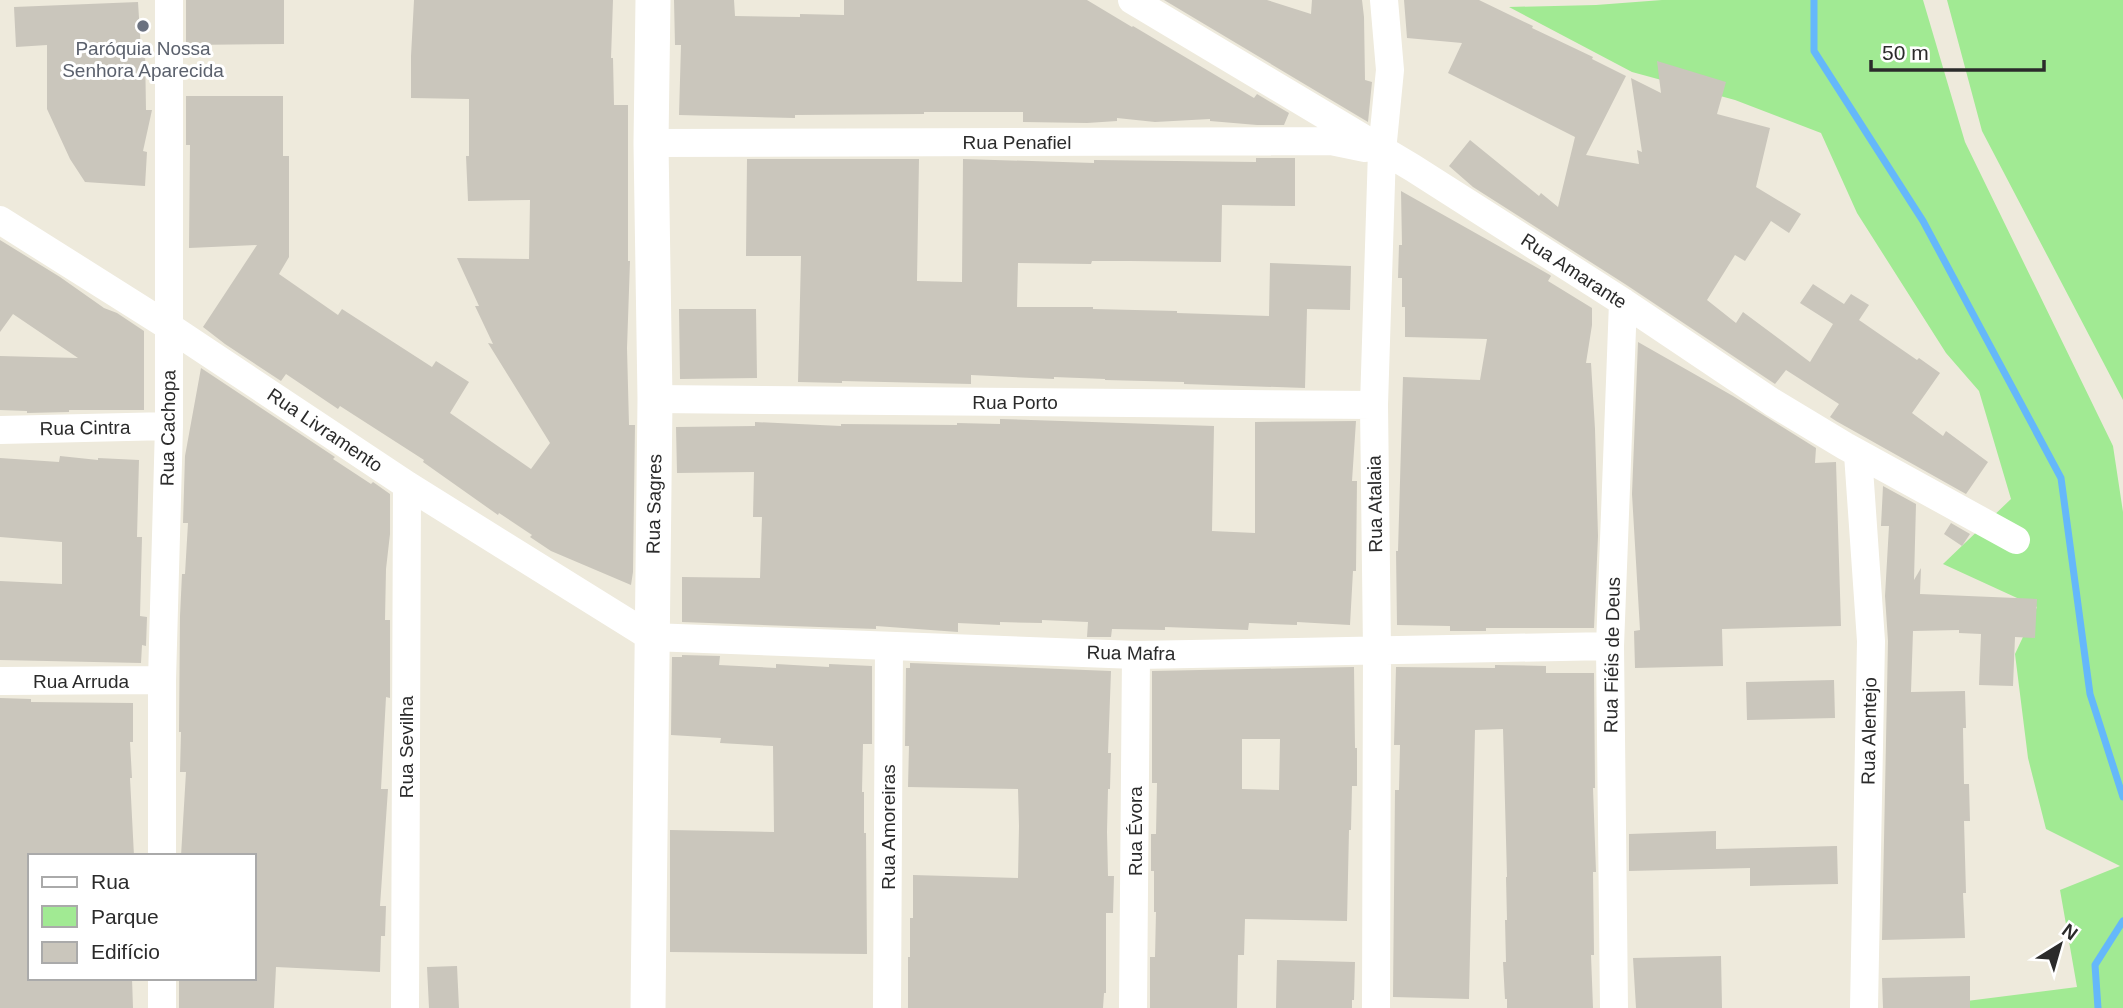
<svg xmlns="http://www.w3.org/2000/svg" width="2123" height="1008" viewBox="0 0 2123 1008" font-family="Helvetica,sans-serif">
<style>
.green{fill:#a1ea93}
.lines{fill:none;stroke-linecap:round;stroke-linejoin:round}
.stream{stroke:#65b8fa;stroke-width:7}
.building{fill:#cac6bc;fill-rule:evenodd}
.minor{stroke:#fff;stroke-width:28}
.tertiary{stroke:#fff;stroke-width:35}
.worship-dot{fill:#6b7280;stroke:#fff;stroke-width:2.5}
.labels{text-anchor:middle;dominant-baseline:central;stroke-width:6;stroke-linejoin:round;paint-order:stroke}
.worship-label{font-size:19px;fill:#5b616d;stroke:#fff}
.street-label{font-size:19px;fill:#2b2b2b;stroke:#fff}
</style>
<rect width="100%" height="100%" fill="#eeeadc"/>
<path class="green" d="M 1662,0 L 1923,0 L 1965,142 L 2113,446 L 2123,512 L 2123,1008 L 1957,1008 L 1951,1003 L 2077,987 L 2060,890 L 2120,866 L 2046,829 L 2028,758 L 2015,654 L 2037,607 L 1943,564 L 2011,499 L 1979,391 L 1946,353 L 1857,213 L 1821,133 L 1735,100 L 1632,72 L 1509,7 L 1596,5 Z
M 1947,0 L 2123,0 L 2123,400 L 1982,131 Z"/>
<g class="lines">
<path class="stream" d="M 1814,0 L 1814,51 L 1923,221 L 2061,478 L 2090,694 L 2123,797
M 2098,1008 L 2095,965 L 2123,921"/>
</g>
<path class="building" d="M 186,0 L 284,0 L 284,44 L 186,45 Z
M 414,0 L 613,0 L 611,58 L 613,58 L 614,105 L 628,105 L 628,261 L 630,261 L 627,348 L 629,425 L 635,425 L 633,572 L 631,585 L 551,551 L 530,537 L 532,535 L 499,513 L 498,515 L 423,462 L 424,460 L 340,406 L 338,409 L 286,374 L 281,381 L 225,344 L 203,327 L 257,245 L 189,248 L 190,145 L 186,145 L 186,96 L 283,96 L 283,156 L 289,156 L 289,257 L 279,274 L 338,315 L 342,309 L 432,367 L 436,361 L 469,382 L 450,413 L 531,469 L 550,443 L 488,343 L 493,344 L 475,306 L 479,306 L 457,258 L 529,259 L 530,200 L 468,201 L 466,156 L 469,156 L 469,99 L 411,98 L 411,56 Z
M 674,0 L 734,0 L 735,16 L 800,17 L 800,14 L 844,15 L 844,0 L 1087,0 L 1132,27 L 1133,26 L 1254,98 L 1257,94 L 1289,113 L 1284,125 L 1257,125 L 1210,121 L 1210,119 L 1155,122 L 1117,118 L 1117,121 L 1087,123 L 1023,122 L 1023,112 L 924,112 L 924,114 L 795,115 L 795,118 L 679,115 L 681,45 L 675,45 Z
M 1164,0 L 1267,0 L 1311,14 L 1312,0 L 1362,0 L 1364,17 L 1365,80 L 1372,82 L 1368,122 Z
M 1404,0 L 1479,0 L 1533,26 L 1532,28 L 1593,57 L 1592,59 L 1626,76 L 1586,155 L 1639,164 L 1637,150 L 1642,152 L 1631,78 L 1661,93 L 1657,61 L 1726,82 L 1717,114 L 1770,128 L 1756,187 L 1801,214 L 1789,233 L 1771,221 L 1745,261 L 1735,255 L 1707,300 L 1736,323 L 1743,312 L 1810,362 L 1833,324 L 1800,303 L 1813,284 L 1844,304 L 1851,294 L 1869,305 L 1859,320 L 1917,360 L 1919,358 L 1940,373 L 1912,413 L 1943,436 L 1946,431 L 1988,462 L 1966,494 L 1836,421 L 1830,417 L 1839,404 L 1786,370 L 1775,384 L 1625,284 L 1473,187 L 1449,166 L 1470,140 L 1539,196 L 1541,193 L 1558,207 L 1575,137 L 1448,73 L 1462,43 L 1407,38 Z
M 138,2 L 141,50 L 145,50 L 146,110 L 152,110 L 143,151 L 147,152 L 145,186 L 85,182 L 70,159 L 47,109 L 47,45 L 16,47 L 14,7 Z
M 1256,158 L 1295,158 L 1295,206 L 1222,205 L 1221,262 L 1130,261 L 1092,261 L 1091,264 L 1018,263 L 1017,307 L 1093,307 L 1093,309 L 1177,311 L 1177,313 L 1269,316 L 1270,263 L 1351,266 L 1350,310 L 1307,309 L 1305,388 L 1184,384 L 1184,382 L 1105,380 L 1105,379 L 1054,377 L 1054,379 L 971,375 L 971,384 L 842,381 L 842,383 L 798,382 L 801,256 L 746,256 L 747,159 L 919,159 L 917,281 L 962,282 L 963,159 L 1094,163 L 1094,160 L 1256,162 Z
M 1401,191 L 1550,275 L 1551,276 L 1548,281 L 1592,308 L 1592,325 L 1586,363 L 1591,363 L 1595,429 L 1598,536 L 1594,628 L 1486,628 L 1486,631 L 1450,631 L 1450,626 L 1397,625 L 1396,551 L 1398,551 L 1403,377 L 1480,380 L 1487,339 L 1405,337 L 1405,307 L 1402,307 L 1402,278 L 1398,278 L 1399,245 L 1402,245 Z
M 0,240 L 60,277 L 104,308 L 117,313 L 144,331 L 144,410 L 69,410 L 69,412 L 27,413 L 27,411 L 0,410 L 0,356 L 78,358 L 13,314 L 0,332 Z
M 679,309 L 756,309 L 757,378 L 680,379 Z
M 1638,342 L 1733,396 L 1816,448 L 1815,463 L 1836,462 L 1841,626 L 1722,629 L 1723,666 L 1635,668 L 1634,631 L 1640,630 L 1632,494 Z
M 201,368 L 335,457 L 333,459 L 371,484 L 373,482 L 390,494 L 390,534 L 386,569 L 385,620 L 390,620 L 390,698 L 386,697 L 381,789 L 388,789 L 380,906 L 386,906 L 385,936 L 381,936 L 380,972 L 276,967 L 274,1008 L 179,1008 L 179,978 L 254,978 L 254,856 L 181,856 L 186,772 L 180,772 L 181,732 L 179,732 L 180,616 L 182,574 L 185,574 L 188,523 L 183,523 L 185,456 Z
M 1000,419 L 1214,426 L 1212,531 L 1255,533 L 1255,422 L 1356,421 L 1352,481 L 1357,481 L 1356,571 L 1353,571 L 1350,625 L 1297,622 L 1297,625 L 1249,623 L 1248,630 L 1165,627 L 1165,630 L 1112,629 L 1111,637 L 1087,637 L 1088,622 L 1042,620 L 1042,623 L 1000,622 L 1000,625 L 958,623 L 958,632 L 876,626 L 876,629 L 682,622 L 682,577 L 760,578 L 762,517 L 753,517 L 754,472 L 677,473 L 676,427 L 755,426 L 755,422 L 841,426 L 841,424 L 957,425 L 957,423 L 1000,424 Z
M 60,456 L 98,460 L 98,458 L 139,460 L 137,537 L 142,537 L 140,616 L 147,617 L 146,646 L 142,645 L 141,663 L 0,660 L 0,581 L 62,584 L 62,542 L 0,537 L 0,458 L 59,462 Z
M 1883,486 L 1916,504 L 1914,580 L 1921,568 L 1920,594 L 2037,599 L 2035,638 L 2015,637 L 2013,686 L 1979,685 L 1981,634 L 1959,633 L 1959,630 L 1913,631 L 1911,692 L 1965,691 L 1966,728 L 1963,728 L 1964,784 L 1969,784 L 1970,821 L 1964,821 L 1966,893 L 1963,893 L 1965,938 L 1882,940 L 1888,641 L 1885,596 L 1889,526 L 1881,526 Z
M 1951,523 L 1970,534 L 1962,546 L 1944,534 Z
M 682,655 L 720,656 L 719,665 L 776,668 L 776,664 L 829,667 L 829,664 L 872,666 L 872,744 L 863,744 L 862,792 L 864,792 L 864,833 L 866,833 L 867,954 L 670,952 L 670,830 L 774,832 L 773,746 L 720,743 L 721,738 L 671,735 L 672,657 L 682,657 Z
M 910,663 L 1111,671 L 1108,753 L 1111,753 L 1110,789 L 1108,789 L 1107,832 L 1108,876 L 1114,876 L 1113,913 L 1106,913 L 1106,993 L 1104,993 L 1103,1008 L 908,1008 L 908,957 L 910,957 L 910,918 L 913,918 L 913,875 L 1018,878 L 1019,826 L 1018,789 L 908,787 L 909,746 L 905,746 L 906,668 L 910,668 Z
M 1495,665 L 1546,666 L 1546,673 L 1594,673 L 1595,788 L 1593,788 L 1596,872 L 1593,872 L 1594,955 L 1591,955 L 1593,1008 L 1507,1008 L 1507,999 L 1505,999 L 1503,962 L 1506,962 L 1505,920 L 1507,920 L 1506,877 L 1507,877 L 1503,729 L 1475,730 L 1469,999 L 1393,997 L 1395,790 L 1399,790 L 1400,745 L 1394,745 L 1396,667 L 1495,668 Z
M 1354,667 L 1355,748 L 1357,748 L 1357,786 L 1352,786 L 1351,830 L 1349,830 L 1347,921 L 1245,919 L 1244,955 L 1238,955 L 1237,1008 L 1150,1008 L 1150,957 L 1155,957 L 1156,912 L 1154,912 L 1154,871 L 1151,871 L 1151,834 L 1156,834 L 1157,783 L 1152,783 L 1152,671 ZM 1242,739 L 1280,739 L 1279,790 L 1242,789 Z
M 1834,680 L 1835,718 L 1747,720 L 1746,682 Z
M 0,698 L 31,699 L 31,702 L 133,703 L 133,742 L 130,742 L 132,778 L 130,778 L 134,856 L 30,856 L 30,978 L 132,978 L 133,1008 L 0,1008 Z
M 1716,831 L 1716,849 L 1837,846 L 1838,884 L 1750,886 L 1750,868 L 1629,871 L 1629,834 Z
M 1721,956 L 1722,1008 L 1636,1008 L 1633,958 Z
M 1277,960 L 1355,962 L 1354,1000 L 1352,1000 L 1352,1008 L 1276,1008 Z
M 457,966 L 459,1008 L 429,1008 L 427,967 Z
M 1970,976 L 1970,1008 L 1883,1008 L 1882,978 Z"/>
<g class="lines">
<path class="minor" d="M 1132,0 L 1413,168 L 1623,302 L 1772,402 L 1845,446 L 2016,540
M 651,143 L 1331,141 L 1365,148
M 0,220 L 168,326 L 407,485 L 651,637 L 1136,655 L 1610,646
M 655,399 L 1374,405
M 0,430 L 169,426
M 1858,454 L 1871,641 L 1864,1008
M 0,681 L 162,680
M 162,856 L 162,680 L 169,426 L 169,0
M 162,1008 L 162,978
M 405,1008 L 407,485
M 887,1008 L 889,646
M 1133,1008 L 1136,655
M 1376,1008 L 1377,650 L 1374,405 L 1382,151 L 1390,70 L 1384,0
M 1614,1008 L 1610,646 L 1623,302"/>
<path class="tertiary" d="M 648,1008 L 655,399 L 651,143 L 653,0"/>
</g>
<circle class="worship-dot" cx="143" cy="26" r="7"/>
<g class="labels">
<g class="worship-label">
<text x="143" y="48">Paróquia Nossa<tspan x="143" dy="22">Senhora Aparecida</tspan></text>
</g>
<g class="street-label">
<text x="1017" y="142">Rua Penafiel</text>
<text transform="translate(1574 271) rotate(33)">Rua Amarante</text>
<text x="1015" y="402">Rua Porto</text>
<text transform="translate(85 428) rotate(-1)">Rua Cintra</text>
<text transform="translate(168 428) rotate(-89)">Rua Cachopa</text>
<text transform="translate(325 430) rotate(34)">Rua Livramento</text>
<text transform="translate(654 504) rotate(-89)">Rua Sagres</text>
<text transform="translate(1375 504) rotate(-91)">Rua Atalaia</text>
<text transform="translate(1131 653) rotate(1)">Rua Mafra</text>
<text transform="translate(1612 655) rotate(-89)">Rua Fiéis de Deus</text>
<text x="81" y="681">Rua Arruda</text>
<text transform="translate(1869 731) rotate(-89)">Rua Alentejo</text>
<text transform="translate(406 747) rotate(-90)">Rua Sevilha</text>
<text transform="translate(888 827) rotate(-90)">Rua Amoreiras</text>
<text transform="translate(1135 831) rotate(-90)">Rua Évora</text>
</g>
</g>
<rect x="28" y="854" width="228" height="126" fill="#ffffff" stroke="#aaaaaa" stroke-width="2"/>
<rect x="42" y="877" width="35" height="10" fill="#ffffff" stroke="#aaaaaa" stroke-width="2"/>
<text x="91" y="889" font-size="21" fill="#2b2b2b">Rua</text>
<rect x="42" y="906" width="35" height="21" fill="#a1ea93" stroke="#aaaaaa" stroke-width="2"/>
<text x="91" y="924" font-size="21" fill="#2b2b2b">Parque</text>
<rect x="42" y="942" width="35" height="21" fill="#cac6bc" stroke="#aaaaaa" stroke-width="2"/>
<text x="91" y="959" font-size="21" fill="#2b2b2b">Edifício</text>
<g transform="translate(2060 945) rotate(37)" stroke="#ffffff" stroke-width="5" paint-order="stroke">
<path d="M0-5L12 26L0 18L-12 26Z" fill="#2b2b2b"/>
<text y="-10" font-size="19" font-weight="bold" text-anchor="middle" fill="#2b2b2b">N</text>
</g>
<path d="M1871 60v10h173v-10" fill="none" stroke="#2b2b2b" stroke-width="3.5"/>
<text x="1882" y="60" font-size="21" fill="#2b2b2b" stroke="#ffffff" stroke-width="5" paint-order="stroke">50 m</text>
</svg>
